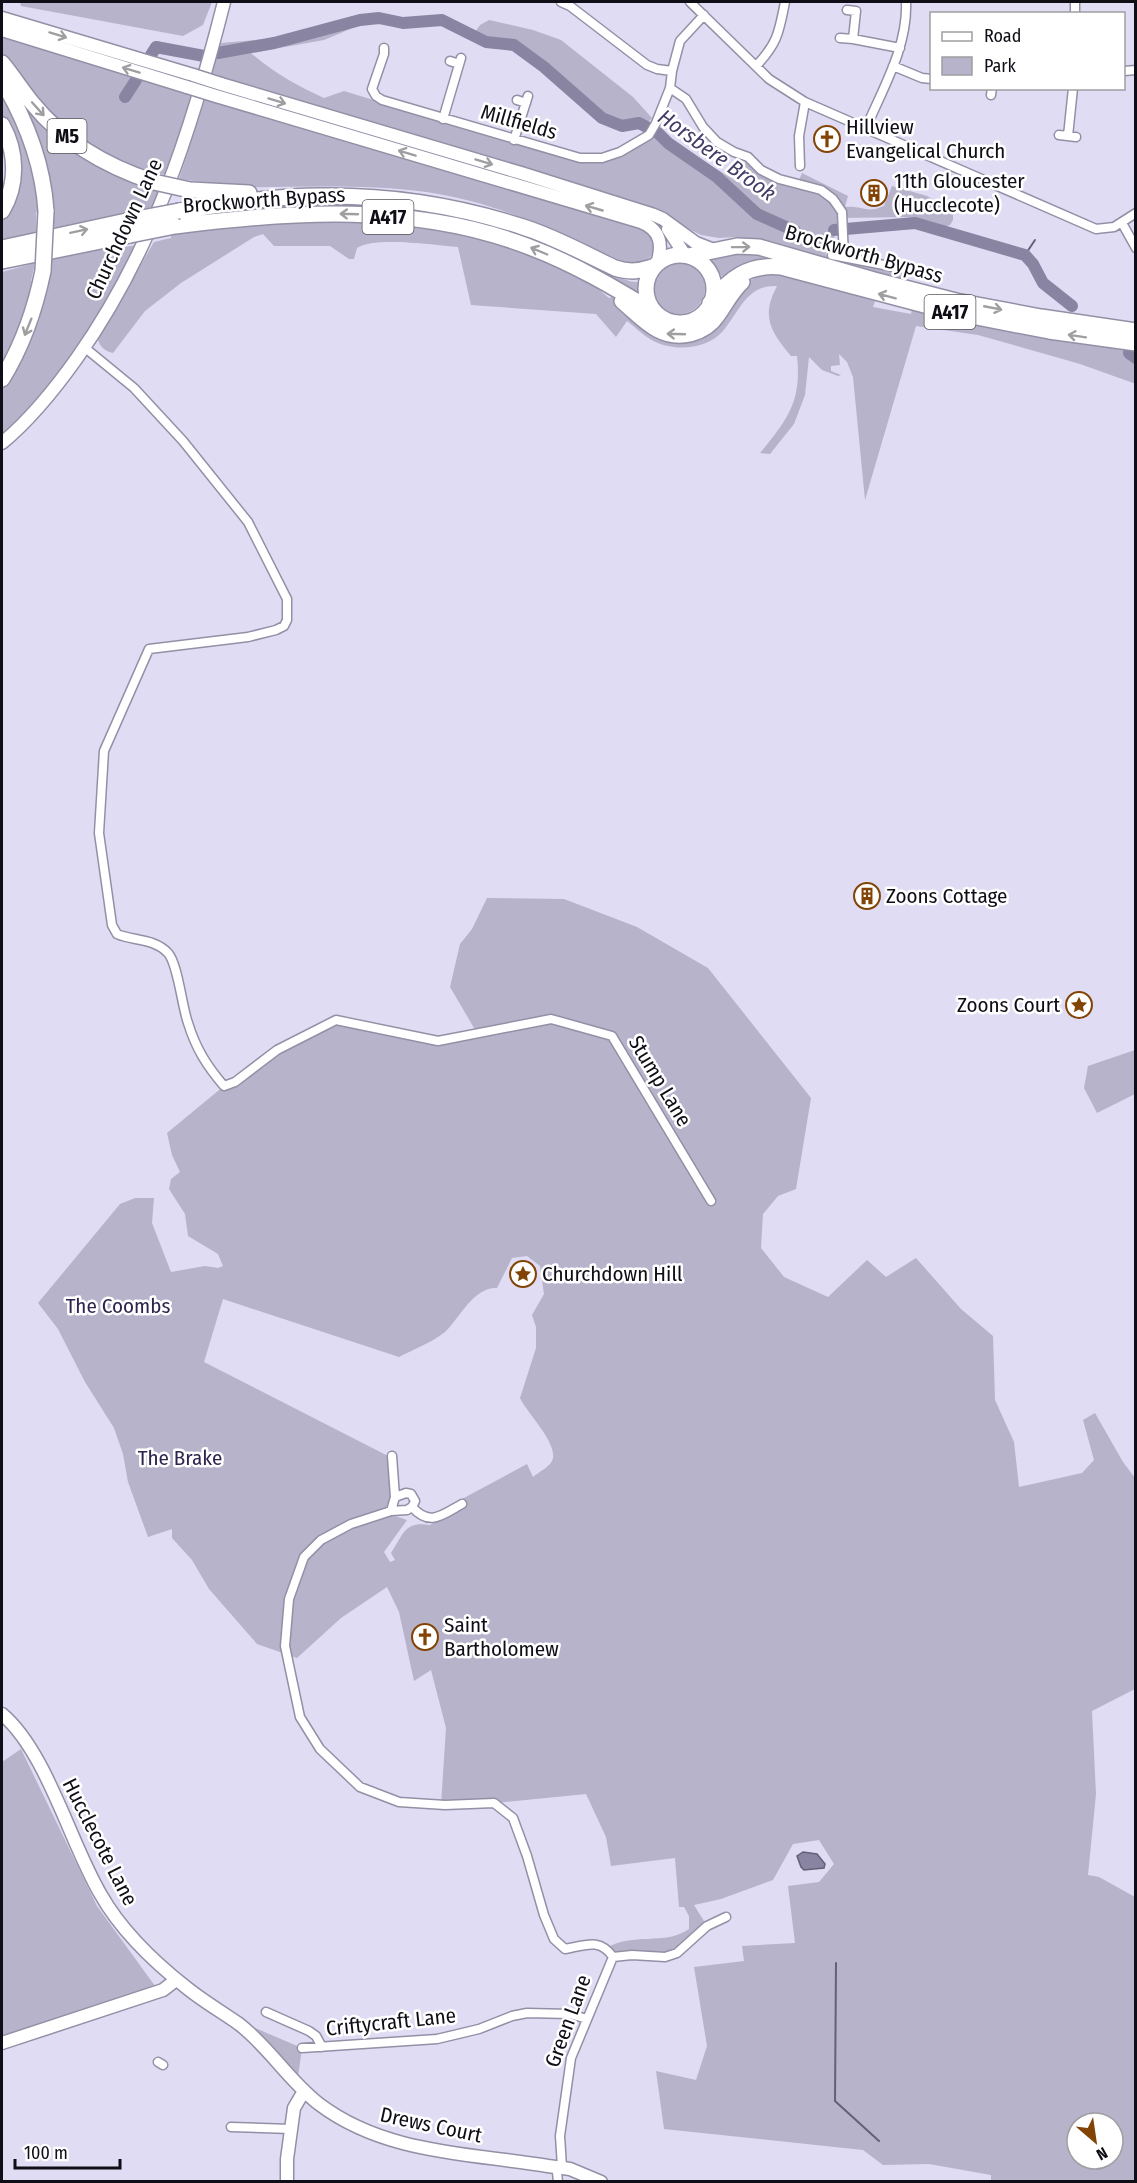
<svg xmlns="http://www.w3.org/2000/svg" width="1137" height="2183" viewBox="0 0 1137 2183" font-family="'Fira Sans Condensed',sans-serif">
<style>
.green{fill:#b6b3cb;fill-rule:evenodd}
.water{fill:#8984a2;stroke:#646078;stroke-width:1.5}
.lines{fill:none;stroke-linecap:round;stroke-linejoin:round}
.stream{stroke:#646078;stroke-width:2}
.river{stroke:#8984a2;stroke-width:12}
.street-casing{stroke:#9390a6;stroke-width:11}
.secondary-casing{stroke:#9390a6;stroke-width:15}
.highway-casing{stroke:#9390a6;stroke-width:18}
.street{stroke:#fff;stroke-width:8}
.secondary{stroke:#fff;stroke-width:12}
.highway{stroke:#fff;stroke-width:15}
.secondary-bridge-casing{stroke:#9390a6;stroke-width:15;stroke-linecap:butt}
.highway-bridge-casing{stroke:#9390a6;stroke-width:18;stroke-linecap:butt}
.secondary-bridge{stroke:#fff;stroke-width:12}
.highway-bridge{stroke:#fff;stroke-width:15}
.oneway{stroke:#9f9ea1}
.labels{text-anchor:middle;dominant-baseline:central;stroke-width:5;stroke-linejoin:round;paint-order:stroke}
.shield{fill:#fff;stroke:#57565b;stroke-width:1.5}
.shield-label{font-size:20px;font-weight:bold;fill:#0f0d15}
.street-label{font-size:21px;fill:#0f0d15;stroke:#fff}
.poi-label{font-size:21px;fill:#0f0d15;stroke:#fff;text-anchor:start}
.park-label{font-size:21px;fill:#2e244e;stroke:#fff}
.water-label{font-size:22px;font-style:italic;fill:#443b67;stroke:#fff}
</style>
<rect width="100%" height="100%" fill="#dfdcf4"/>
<path class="green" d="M 20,2 L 212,2 L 203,25 L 183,36 L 21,6 Z
M 369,16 L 367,22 L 324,40 L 251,53 C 274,73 297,86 324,98 L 344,91 L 574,161 C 601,165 625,147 649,135 L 654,138 L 660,127 L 672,141 L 755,193 L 760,180 L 744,166 L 747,160 L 796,187 L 802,173 L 848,196 L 845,207 C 862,205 866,214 884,206 L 892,186 L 927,196 L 949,208 L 953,210 L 953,220 L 950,225 L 944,227 L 909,217 L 845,218 L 843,211 L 833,241 L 825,255 L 907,274 L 905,281 L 818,259 L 784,245 L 736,237 L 719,238 L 701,235 L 685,227 L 668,215 L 643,205 L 211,74 L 221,43 L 277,38 Z
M 489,20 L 533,30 L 561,40 L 633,97 L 652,118 L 645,126 L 639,123 L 622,126 L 602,118 L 544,67 L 514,45 L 486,42 L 473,35 L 480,25 Z
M 2,34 L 193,96 L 169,176 L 140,168 L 139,172 L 81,141 L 57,121 L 21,80 L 2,54 Z
M 2,91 C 24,128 32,169 40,211 L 36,212 L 36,233 L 2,240 L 2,217 L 13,196 L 2,119 Z
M 17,97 L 47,122 L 163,189 L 158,206 L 53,228 L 54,208 Z
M 205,99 L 408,156 L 638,225 L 652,236 L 655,250 C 648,263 642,264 628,264 C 563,234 498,202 426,192 C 352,182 277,189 202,187 L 202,182 L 179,179 Z
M 354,203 C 411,207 466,216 521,234 C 544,242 566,253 589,261 C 605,267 621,283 639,282 L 639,295 L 450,218 L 174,220 C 232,204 294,203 354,203 Z
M 273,221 C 308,221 344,218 378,221 C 451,227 553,249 609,298 L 612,297 L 639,320 L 690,337 L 744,284 L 762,274 L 781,271 L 875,301 L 873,307 L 911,314 L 912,309 L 1135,352 L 1136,384 L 1080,364 L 978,335 L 916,326 L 865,500 L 853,377 L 847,362 L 839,354 L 840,365 L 831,366 L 831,371 L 841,375 L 838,376 L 822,370 L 809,357 L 805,395 L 794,424 L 770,454 L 760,453 C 787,420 802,402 797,356 L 791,356 C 770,331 761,316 777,286 C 747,284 739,312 723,331 C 705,351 671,352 650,339 C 642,334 635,327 627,321 L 616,337 L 596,314 L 471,305 L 458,247 C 436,245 373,236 357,248 L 354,259 L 349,259 L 330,246 L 274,246 L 263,234 L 254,237 L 181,283 L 145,311 L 113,353 C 105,351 101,348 98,340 L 101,333 L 154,242 L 171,238 L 171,233 Z
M 117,243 L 117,248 L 137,245 C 104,316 58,384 2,438 L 2,389 L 14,372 L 39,321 L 52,257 Z
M 746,250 L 877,285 L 766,260 L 740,265 L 722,277 L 711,259 Z
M653 288a26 26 0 1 1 52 0a26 26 0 1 1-52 0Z
M 35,263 L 31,281 L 34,281 L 25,317 L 2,367 L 2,272 Z
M 487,898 L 564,899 L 637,927 L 708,968 L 811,1098 L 796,1189 L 778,1196 L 763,1214 L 761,1248 L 784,1277 L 828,1297 L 867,1260 L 886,1277 L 916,1258 L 961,1309 L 993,1336 L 995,1400 L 1014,1442 L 1019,1487 L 1082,1473 L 1094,1460 L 1083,1420 L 1095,1413 L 1123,1462 L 1135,1478 L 1135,1689 L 1092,1711 L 1096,1794 L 1088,1875 L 1099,1877 L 1135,1897 L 1135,2181 L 991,2181 L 991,2175 L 929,2164 L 883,2165 L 863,2150 L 664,2129 L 656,2071 L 696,2080 L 707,2046 L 694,1967 L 744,1961 L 742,1946 L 795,1943 L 788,1886 L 819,1882 L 834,1864 L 819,1840 L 793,1844 L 773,1880 L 721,1899 L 694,1905 L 707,1926 L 677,1953 L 665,1957 L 632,1955 L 613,1957 L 607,1948 C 632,1932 665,1946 689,1929 L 689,1916 L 684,1907 L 679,1907 L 675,1858 L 611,1866 L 606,1837 L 586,1794 L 494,1803 L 441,1805 L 446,1728 L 431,1670 L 414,1681 L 399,1612 L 387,1587 L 341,1618 L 297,1658 L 257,1644 L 209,1589 L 192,1560 L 172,1538 L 172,1529 L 148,1537 L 128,1482 L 123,1454 L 114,1428 L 85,1382 L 58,1329 L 38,1303 L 120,1204 L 135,1198 L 154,1198 L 152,1223 L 171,1272 L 205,1266 L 218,1268 L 223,1266 L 218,1254 L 188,1236 L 185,1214 L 169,1189 L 171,1179 L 180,1172 L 172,1155 L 167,1133 L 224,1086 L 235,1082 L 277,1050 L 336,1020 L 438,1041 L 477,1033 L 450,987 L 460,944 L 472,929 ZM 527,1256 L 540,1266 L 544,1294 L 532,1315 L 536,1327 L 536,1348 L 520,1398 C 526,1412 560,1445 552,1461 C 549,1467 539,1472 533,1477 L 527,1464 L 462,1499 L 459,1507 L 430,1525 C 405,1521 404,1533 391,1553 L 395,1560 L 390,1562 L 384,1552 L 407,1520 C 403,1519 398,1516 393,1516 C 375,1513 316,1542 306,1558 C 300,1567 298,1583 295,1594 L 287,1597 C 290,1585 294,1567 301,1557 C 317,1531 359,1519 386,1509 L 391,1494 L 388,1456 L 204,1362 L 223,1299 L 399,1357 C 414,1349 433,1342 445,1332 C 460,1318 473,1287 497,1288 L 512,1258 ZM 1077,2123 L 1113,2123 L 1113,2159 L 1077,2159 Z
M 1135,1050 L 1135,1094 L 1097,1113 L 1084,1088 L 1088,1066 Z
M 21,1749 L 97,1906 L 155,1986 L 2,2037 L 2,1762 Z
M 248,2025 L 302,2048 L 297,2084 Z"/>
<path class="water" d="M 803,1852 L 817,1854 L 825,1864 L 824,1868 L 804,1870 L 801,1867 L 797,1856 Z"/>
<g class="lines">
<path class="stream" d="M 1025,255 L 1035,240
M 836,1963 L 835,2101 L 879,2141"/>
<path class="river" d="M 218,53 L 274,43 L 360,20 L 379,18 L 403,23 L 442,20 L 486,42 L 514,45 L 544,67 L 602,118 L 622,126 L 639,123 L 658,133 L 668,143 L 717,177 L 757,214 L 795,231
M 151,55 L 156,47 L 204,56
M 125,97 L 136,80
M 834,230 L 915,223 L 1025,255 L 1033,264 L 1043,283 L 1072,306
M 1129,353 L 1136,358"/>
<defs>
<path id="street" d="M 561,2 L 570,6 L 647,65 L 657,69 L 672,71
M 690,2 L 769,79 L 805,102 L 1096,229 L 1114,227 L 1136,213
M 847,10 L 856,11 L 853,39 L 900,48
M 1075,14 L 1075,2
M 704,15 L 680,41 L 672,71 L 670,88 L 686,99 L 703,127 L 717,142 L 734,152 L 748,157 L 761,170 L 779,179 L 821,190 L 833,199 L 842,212 L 844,257
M 840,38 L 853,39
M 384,48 L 384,54 L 372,89 L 376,96 L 382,100 L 580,158 L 602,158 L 620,152 L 649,135 L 656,123 L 670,88
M 450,61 L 459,64
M 756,66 C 778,43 779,32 785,2
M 893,66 L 922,78 L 932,79
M 1124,71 L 1136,70
M 991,95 L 992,88
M 517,100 L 526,103
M 443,119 L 461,58
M 866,128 C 883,88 908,46 906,2
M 1059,135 L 1076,137
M 1068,136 L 1073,88
M 514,140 L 528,96
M 800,166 L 799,136 L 805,102
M 1122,223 L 1136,248
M 832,255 L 905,269
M 84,347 L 134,388 L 183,441 L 248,522 L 287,599 L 287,620 L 284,626 L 276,630 L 248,637 L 149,649 L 104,751 L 99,833 L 112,925 L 117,934 C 133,941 154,938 168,953 C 178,964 182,1007 188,1023 C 196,1049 207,1066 224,1086 L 235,1082 L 277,1050 L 336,1020 L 438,1041 L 551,1019 L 612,1036 L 711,1201
M 392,1456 L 395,1497 L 391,1511 L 351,1524 L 321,1540 L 304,1557 L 289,1599 L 285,1646 L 300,1717 L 320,1749 L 360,1787 L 399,1802 L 445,1805 L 494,1803 L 513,1818 L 527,1856 L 544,1915 L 554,1939 L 565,1949 C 586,1945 600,1938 613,1957
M 395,1497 L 406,1493 L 411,1494 L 415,1501 L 412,1507 C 430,1527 442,1515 462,1504
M 391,1511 L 407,1510 L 412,1507
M 613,1957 L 632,1955 L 665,1957 L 677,1953 L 707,1926 L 726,1917
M 266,2012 L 309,2031 L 316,2036 L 322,2047
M 302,2048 L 437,2039 L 479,2029 L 512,2016 L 527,2013 L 570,2014 L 587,2019
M 158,2062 L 163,2065
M 231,2127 L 291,2129
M 558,2182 L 557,2172 L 562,2167 L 560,2136 L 571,2058 L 613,1957"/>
<path id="secondary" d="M 2,18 L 193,75
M 2,30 L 187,87
M 221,84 L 521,173 L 654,215 L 663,219 L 696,243 L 714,250
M 216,96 L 641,222 C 661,230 663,245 657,264
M 668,229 L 685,255
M 2,443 C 31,419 55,389 77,358 C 154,249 192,129 224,2
M 2,1714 C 47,1752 70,1843 101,1895 C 122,1932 154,1962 187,1988 C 203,2001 222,2012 239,2024 C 269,2047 289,2081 319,2104 C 385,2154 469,2153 548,2166 L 570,2169 L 601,2182
M 2,2043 L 163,1990 L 176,1980
M 287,2182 L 287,2159 L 294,2108 L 304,2091"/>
<path id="highway" d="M 2,63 C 13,76 22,91 33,104 C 64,142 108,167 154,182
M 2,80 C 26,120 43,163 46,211
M 2,125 C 17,152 18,184 2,211
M 190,190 L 249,193
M 179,211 C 225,204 273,196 320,196 C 390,195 456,205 523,227 C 555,237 585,254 615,268 C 631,273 640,271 655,266
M 175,226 C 292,211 414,203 527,246 C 573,263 615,288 656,313
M 2,248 L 131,220
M646 289a34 34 0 1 1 68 0a34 34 0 1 1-68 0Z
M 688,256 L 737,246 L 759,247 L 874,280 L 956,301 L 1041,317 L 1136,331
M 2,261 L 130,235
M 622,301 C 642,318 660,341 690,334 C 701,331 711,325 717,316 C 726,304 731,292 742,282
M 710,303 C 729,278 748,264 781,267 L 951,312 L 1049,331 L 1136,343
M 2,379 C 23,345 35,310 43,271"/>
</defs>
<use href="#street" class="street-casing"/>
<use href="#secondary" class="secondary-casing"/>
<use href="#highway" class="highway-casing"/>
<use href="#street" class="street"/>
<use href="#secondary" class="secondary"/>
<use href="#highway" class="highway"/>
<defs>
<path id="secondary-bridge" d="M 193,75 L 221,84
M 187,87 L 216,96"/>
<path id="highway-bridge" d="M 154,182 L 190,190
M 131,220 L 179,211
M 130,235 L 175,226
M 43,271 L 46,211"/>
</defs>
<use href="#secondary-bridge" class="secondary-bridge-casing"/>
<use href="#highway-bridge" class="highway-bridge-casing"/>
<use href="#secondary-bridge" class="secondary-bridge"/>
<use href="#highway-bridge" class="highway-bridge"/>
</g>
<defs><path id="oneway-shaft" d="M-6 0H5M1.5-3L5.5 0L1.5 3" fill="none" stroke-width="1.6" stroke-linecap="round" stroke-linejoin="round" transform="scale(1.5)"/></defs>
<g class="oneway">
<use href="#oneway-shaft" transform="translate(58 35) rotate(17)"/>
<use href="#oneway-shaft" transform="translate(131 70) rotate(-163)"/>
<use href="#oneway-shaft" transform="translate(277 101) rotate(17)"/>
<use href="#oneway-shaft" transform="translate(38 109) rotate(48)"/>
<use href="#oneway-shaft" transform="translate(407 153) rotate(-163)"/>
<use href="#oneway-shaft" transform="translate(484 162) rotate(17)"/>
<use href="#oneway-shaft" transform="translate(594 208) rotate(-164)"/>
<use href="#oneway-shaft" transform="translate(349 214) rotate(-178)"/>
<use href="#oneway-shaft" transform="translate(79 231) rotate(-12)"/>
<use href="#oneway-shaft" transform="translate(741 247) rotate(-1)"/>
<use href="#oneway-shaft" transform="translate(539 251) rotate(-157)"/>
<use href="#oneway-shaft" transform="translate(887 296) rotate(-165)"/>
<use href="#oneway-shaft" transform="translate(993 308) rotate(11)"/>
<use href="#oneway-shaft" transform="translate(28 327) rotate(112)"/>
<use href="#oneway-shaft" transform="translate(676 334) rotate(-178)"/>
<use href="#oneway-shaft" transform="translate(1077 336) rotate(-171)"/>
</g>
<defs>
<symbol id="church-ring" viewBox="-11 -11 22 22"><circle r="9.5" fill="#fff" stroke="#824305" stroke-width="1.5"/><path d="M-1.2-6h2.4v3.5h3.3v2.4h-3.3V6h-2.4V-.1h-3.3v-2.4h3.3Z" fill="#824305"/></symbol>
<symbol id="building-ring" viewBox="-11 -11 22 22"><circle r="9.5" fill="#fff" stroke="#824305" stroke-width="1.5"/><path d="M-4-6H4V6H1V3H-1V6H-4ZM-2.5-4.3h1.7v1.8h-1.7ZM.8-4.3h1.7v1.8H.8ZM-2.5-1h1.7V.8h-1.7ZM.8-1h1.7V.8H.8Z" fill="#824305"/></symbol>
<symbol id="sight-ring" viewBox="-11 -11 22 22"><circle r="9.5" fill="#fff" stroke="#824305" stroke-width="1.5"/><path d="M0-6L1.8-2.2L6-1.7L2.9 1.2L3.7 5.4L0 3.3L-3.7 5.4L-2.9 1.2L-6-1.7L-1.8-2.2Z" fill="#824305"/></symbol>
</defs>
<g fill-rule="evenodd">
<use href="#church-ring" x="812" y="124" width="30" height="30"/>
<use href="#building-ring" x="859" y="178" width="30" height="30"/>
<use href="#building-ring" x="852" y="881" width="30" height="30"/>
<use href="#sight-ring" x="1064" y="990" width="30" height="30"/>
<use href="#sight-ring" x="508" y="1259" width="30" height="30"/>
<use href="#church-ring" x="410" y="1622" width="30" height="30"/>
</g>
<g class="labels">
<g class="shield">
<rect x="47.5" y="119" width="39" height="34" rx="4.5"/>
<rect x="362.5" y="200" width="51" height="34" rx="4.5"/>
<rect x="924.5" y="295" width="51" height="34" rx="4.5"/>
</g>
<g class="shield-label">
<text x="67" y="136">M5</text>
<text x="388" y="217">A417</text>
<text x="950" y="312">A417</text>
</g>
<g class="street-label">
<text transform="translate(519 122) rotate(16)">Millfields</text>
<text transform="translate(264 200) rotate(-4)">Brockworth Bypass</text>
<text transform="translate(124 229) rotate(-65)">Churchdown Lane</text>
<text transform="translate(864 254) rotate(16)">Brockworth Bypass</text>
<text transform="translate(660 1081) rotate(59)">Stump Lane</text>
<text transform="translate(100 1842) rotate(63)">Hucclecote Lane</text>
<text transform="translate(568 2021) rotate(-70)">Green Lane</text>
<text transform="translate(391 2022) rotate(-6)">Criftycraft Lane</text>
<text transform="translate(431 2125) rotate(12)">Drews Court</text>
</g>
<g class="poi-label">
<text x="846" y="127">Hillview<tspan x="846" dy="24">Evangelical Church</tspan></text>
<text x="894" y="181">11th Gloucester<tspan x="894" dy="24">(Hucclecote)</tspan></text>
<text x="886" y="896">Zoons Cottage</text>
<text x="1060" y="1005" text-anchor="end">Zoons Court</text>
<text x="542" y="1274">Churchdown Hill</text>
<text x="444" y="1625">Saint<tspan x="444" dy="24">Bartholomew</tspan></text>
</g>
<g class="park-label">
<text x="118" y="1306">The Coombs</text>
<text x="180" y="1458">The Brake</text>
</g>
<g class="water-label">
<text transform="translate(717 155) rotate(36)">Horsbere Brook</text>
</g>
</g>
<rect width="1137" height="2183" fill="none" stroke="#0f0d15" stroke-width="6"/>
<rect x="930" y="12" width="195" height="78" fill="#ffffff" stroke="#9f9ea1" stroke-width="1.5"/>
<rect x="942" y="32" width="30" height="9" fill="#ffffff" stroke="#9f9ea1" stroke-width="1.5"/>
<text x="984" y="42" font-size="18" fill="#0f0d15">Road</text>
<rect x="942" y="57" width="30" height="18" fill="#b6b3cb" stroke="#9f9ea1" stroke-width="1.5"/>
<text x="984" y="72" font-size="18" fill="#0f0d15">Park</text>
<g transform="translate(1095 2141) rotate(151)"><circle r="28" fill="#ffffff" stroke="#9f9ea1" stroke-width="1.5"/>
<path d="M0-4.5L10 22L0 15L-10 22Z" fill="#824305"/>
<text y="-9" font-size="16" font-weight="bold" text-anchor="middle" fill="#0f0d15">N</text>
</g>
<path d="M15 2159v9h105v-9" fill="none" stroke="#0f0d15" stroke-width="3"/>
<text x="24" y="2159" font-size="18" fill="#0f0d15" stroke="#ffffff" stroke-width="4.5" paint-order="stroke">100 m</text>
</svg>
